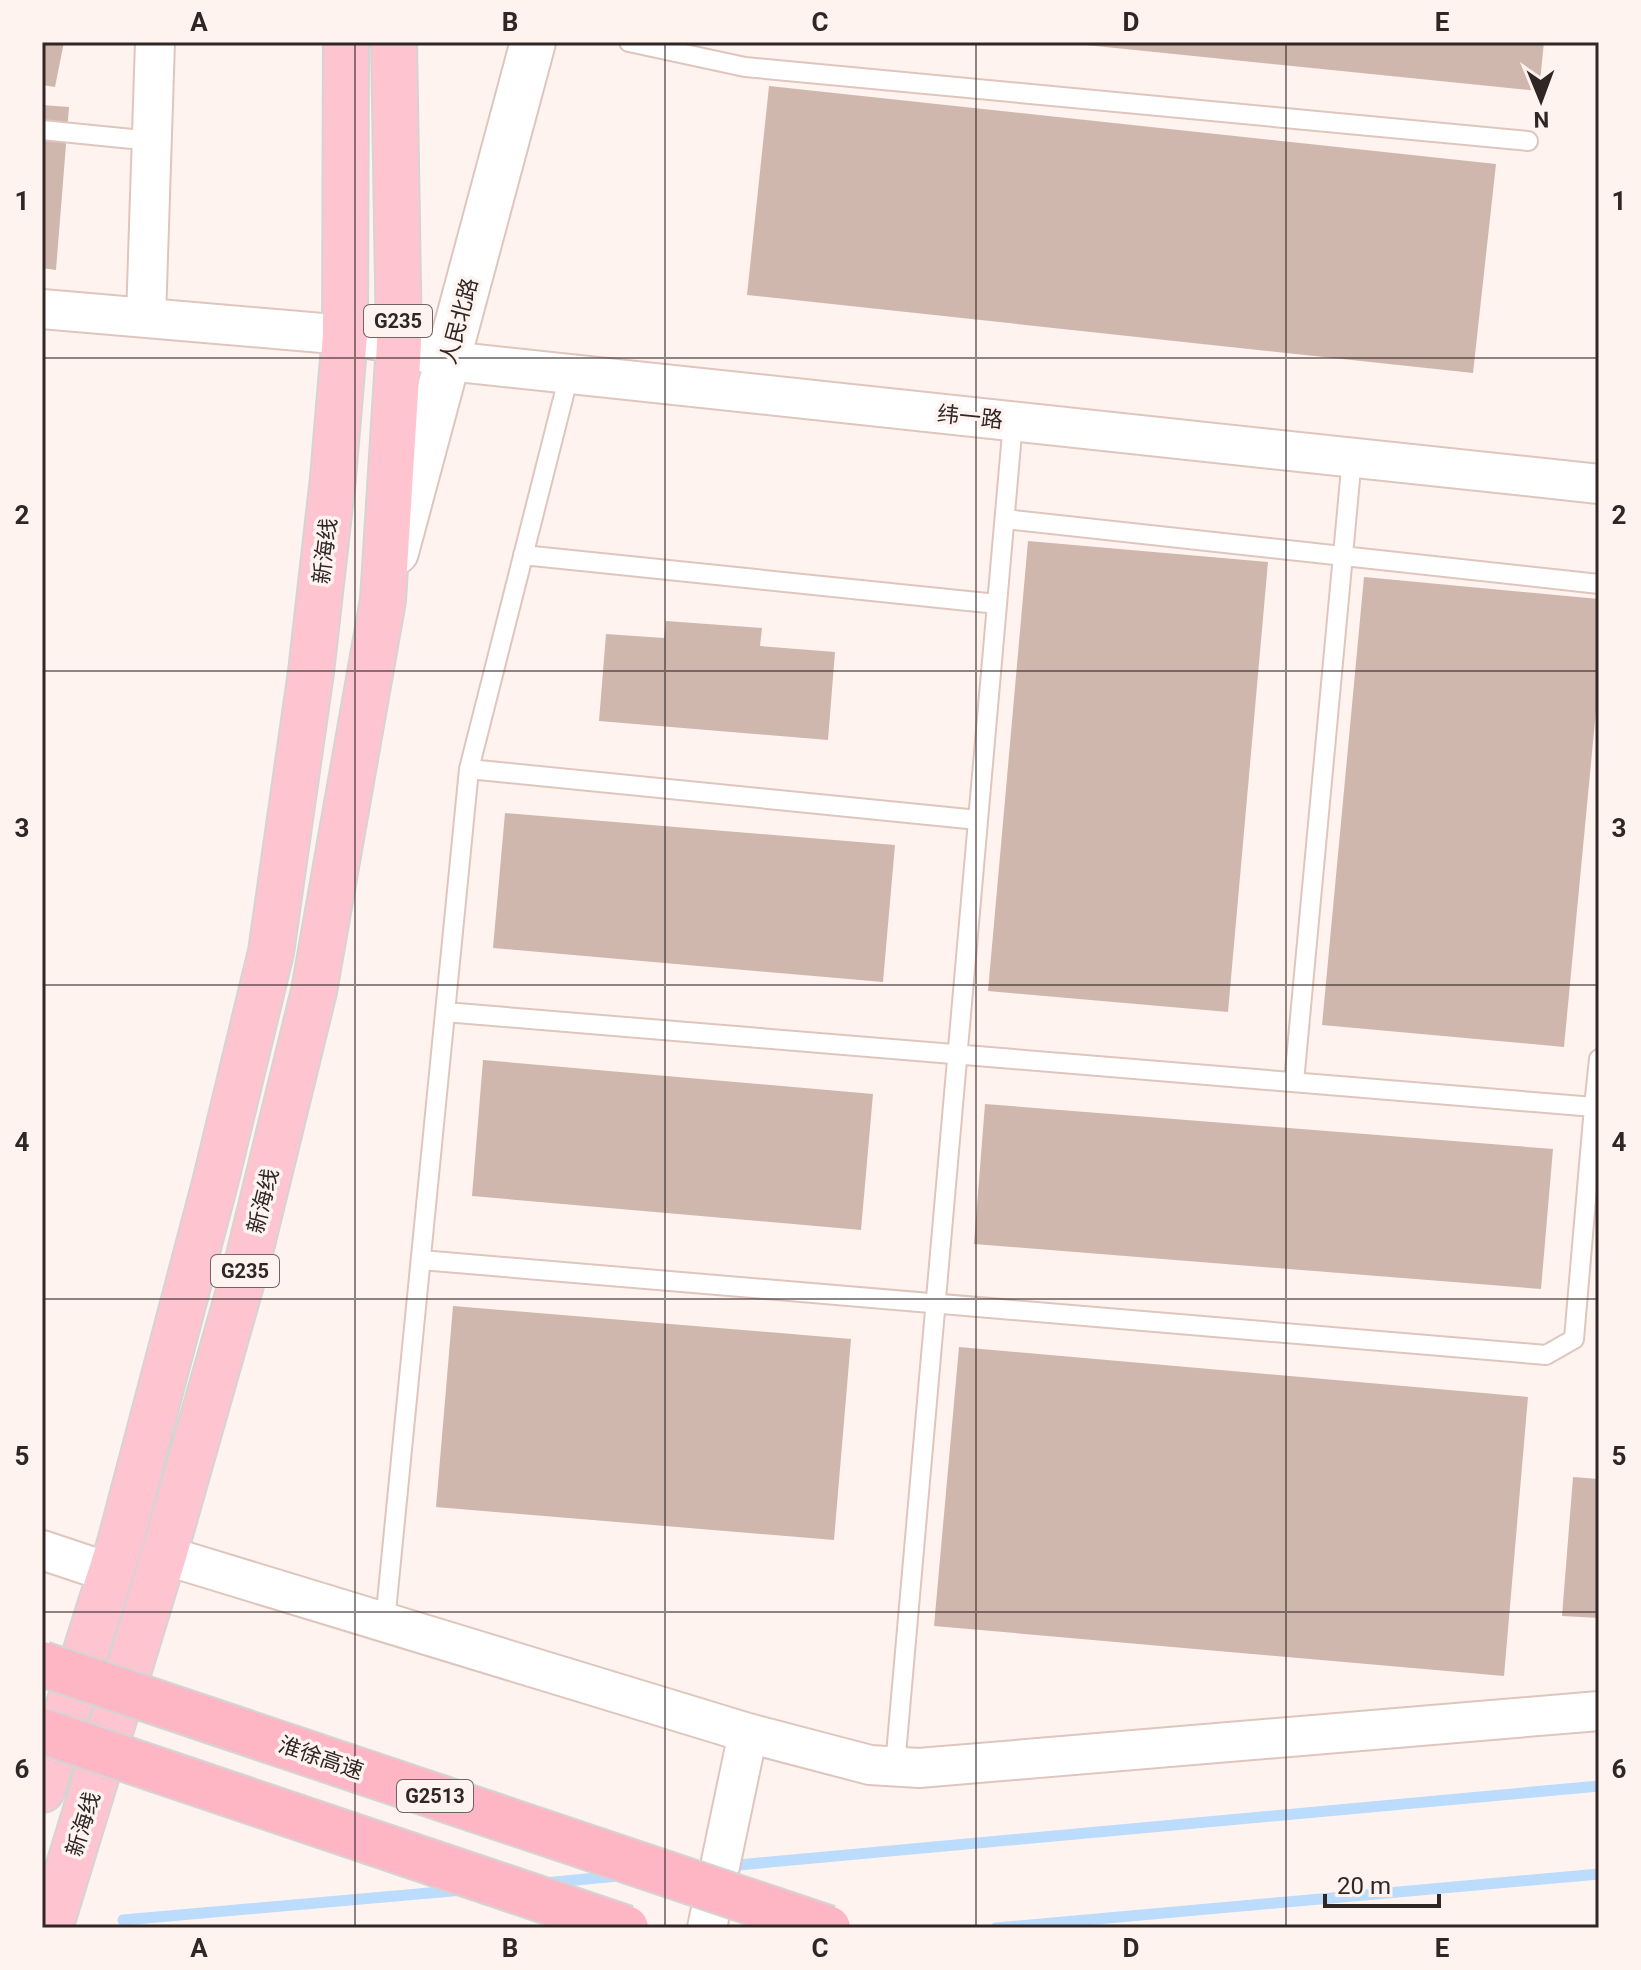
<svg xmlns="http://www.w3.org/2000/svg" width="1641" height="1970" viewBox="0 0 1641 1970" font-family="Roboto,'Noto Sans SC',sans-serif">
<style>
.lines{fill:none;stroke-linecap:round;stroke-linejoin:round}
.stream{stroke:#bcdcfd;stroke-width:11}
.building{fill:#d0b7ae}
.service-casing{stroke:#dfc6bd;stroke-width:22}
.minor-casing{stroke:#dfc6bd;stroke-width:42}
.secondary-casing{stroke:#dfc6bd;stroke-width:48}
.trunk-casing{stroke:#d6d4d3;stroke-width:48}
.service{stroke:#fff;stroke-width:18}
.minor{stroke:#fff;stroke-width:38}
.secondary{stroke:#fff;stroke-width:44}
.trunk{stroke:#fec4d0;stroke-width:44}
.motorway-bridge-casing{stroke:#d6d4d3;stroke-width:48;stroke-linecap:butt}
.motorway-bridge{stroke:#feb6c5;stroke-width:44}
.grid{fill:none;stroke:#302724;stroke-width:2;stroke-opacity:0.55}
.labels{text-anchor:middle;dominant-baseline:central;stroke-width:7;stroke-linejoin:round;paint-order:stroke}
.shield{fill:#fef3ef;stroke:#6e6461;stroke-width:2}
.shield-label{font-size:20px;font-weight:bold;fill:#302724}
.street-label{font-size:22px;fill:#302724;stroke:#fef3ef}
.neatline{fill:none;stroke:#302724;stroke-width:3}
.grid-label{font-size:26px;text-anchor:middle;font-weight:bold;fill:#302724}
</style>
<rect width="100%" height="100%" fill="#fef3ef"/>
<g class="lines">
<path class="stream" d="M 727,1866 L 1599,1786
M 544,1883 L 618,1876
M 123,1920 L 463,1890
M 996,1928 L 1599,1874"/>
</g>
<path class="building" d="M 42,42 L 64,42 L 55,87 L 42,85 Z
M 1076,42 L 1544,42 L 1539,91 L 1076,44 Z
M 769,86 L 1496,164 L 1473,373 L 747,295 Z
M 42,105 L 69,107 L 56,270 L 42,268 Z
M 1028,541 L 1268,562 L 1228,1012 L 988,991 Z
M 1364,577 L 1599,599 L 1599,679 L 1564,1047 L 1322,1025 Z
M 666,621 L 762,628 L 760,646 L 835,652 L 828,740 L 599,721 L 606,634 L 664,638 Z
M 505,813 L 895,845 L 883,982 L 493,948 Z
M 483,1060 L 873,1094 L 861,1230 L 472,1196 Z
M 985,1104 L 1553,1149 L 1541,1289 L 974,1244 Z
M 453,1306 L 851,1339 L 834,1540 L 436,1507 Z
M 959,1347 L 1528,1397 L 1504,1676 L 934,1626 Z
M 1573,1477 L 1599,1479 L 1599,1618 L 1562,1616 Z"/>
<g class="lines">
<defs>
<path id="service" d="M 629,42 L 745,67 L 1528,141
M 42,130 L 152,141
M 1005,519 L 1599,584
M 523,555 L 997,604
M 469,769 L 978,820
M 1294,1082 L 1352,458
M 1594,1107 L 1599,1059
M 421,1260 L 1546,1355 L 1574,1339 L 1594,1107 L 445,1012
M 385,1622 L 469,769 L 569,375
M 895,1766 L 1013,422"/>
<path id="minor" d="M 42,309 L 345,335 L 399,344 L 449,361 L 1599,484
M 146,318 L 155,42
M 42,1550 L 111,1573
M 164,1555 L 748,1733 L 870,1765 L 919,1768 L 1599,1711
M 707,1928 L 748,1733"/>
<path id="secondary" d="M 396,552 L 533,42"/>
<path id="trunk" d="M 42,1790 L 120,1543 L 215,1183 L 271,952 L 311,672 L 333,478 L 345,335 L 346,42
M 50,1928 L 164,1555 L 249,1256 L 314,991 L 383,600 L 399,344 L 394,42"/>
</defs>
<use href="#service" class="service-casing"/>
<use href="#minor" class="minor-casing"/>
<use href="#secondary" class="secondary-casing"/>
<use href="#trunk" class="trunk-casing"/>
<use href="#service" class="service"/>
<use href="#minor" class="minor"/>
<use href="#secondary" class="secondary"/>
<use href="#trunk" class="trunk"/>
<defs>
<path id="motorway-bridge" d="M 42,1664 L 828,1928
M 42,1731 L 626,1928"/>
</defs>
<use href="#motorway-bridge" class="motorway-bridge-casing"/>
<use href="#motorway-bridge" class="motorway-bridge"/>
</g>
<path class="grid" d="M 355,42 L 355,1928M 665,42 L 665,1928M 976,42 L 976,1928M 1286,42 L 1286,1928M 42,358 L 1599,358M 42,671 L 1599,671M 42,985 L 1599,985M 42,1299 L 1599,1299M 42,1612 L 1599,1612"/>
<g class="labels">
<g class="shield">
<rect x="364" y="305" width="68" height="32" rx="6"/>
<rect x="211" y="1255" width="68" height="32" rx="6"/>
<rect x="397" y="1780" width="76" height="32" rx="6"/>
</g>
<g class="shield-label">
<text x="398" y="321">G235</text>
<text x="245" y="1271">G235</text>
<text x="435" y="1796">G2513</text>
</g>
<g class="street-label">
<text transform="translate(459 321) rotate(-75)">人民北路</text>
<text transform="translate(970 417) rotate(6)">纬一路</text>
<text transform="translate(325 551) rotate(-83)">新海线</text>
<text transform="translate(263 1201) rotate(-76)">新海线</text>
<text transform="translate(321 1758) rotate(19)">淮徐高速</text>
<text transform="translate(83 1824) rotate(-73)">新海线</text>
</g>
</g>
<rect width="1641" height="1970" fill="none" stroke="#fef3ef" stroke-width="88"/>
<g transform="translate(1541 100) rotate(179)" stroke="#fef3ef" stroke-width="6" paint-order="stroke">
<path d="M0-6L14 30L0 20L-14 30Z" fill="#302724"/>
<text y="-12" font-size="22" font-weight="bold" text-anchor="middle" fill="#302724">N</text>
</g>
<path d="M1325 1894v12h114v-12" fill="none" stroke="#302724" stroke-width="4"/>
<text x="1337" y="1894" font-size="24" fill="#302724" stroke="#fef3ef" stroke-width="6" paint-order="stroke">20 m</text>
<rect x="44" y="44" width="1553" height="1882" class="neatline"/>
<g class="grid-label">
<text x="199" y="31">A</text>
<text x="510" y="31">B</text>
<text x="820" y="31">C</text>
<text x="1131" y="31">D</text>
<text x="1442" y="31">E</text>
<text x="22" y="210">1</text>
<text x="1619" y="210">1</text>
<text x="22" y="524">2</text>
<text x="1619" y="524">2</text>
<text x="22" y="837">3</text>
<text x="1619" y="837">3</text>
<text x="22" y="1151">4</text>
<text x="1619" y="1151">4</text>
<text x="22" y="1465">5</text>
<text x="1619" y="1465">5</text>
<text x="22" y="1778">6</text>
<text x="1619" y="1778">6</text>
<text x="199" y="1957">A</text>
<text x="510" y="1957">B</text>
<text x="820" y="1957">C</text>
<text x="1131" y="1957">D</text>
<text x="1442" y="1957">E</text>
</g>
</svg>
